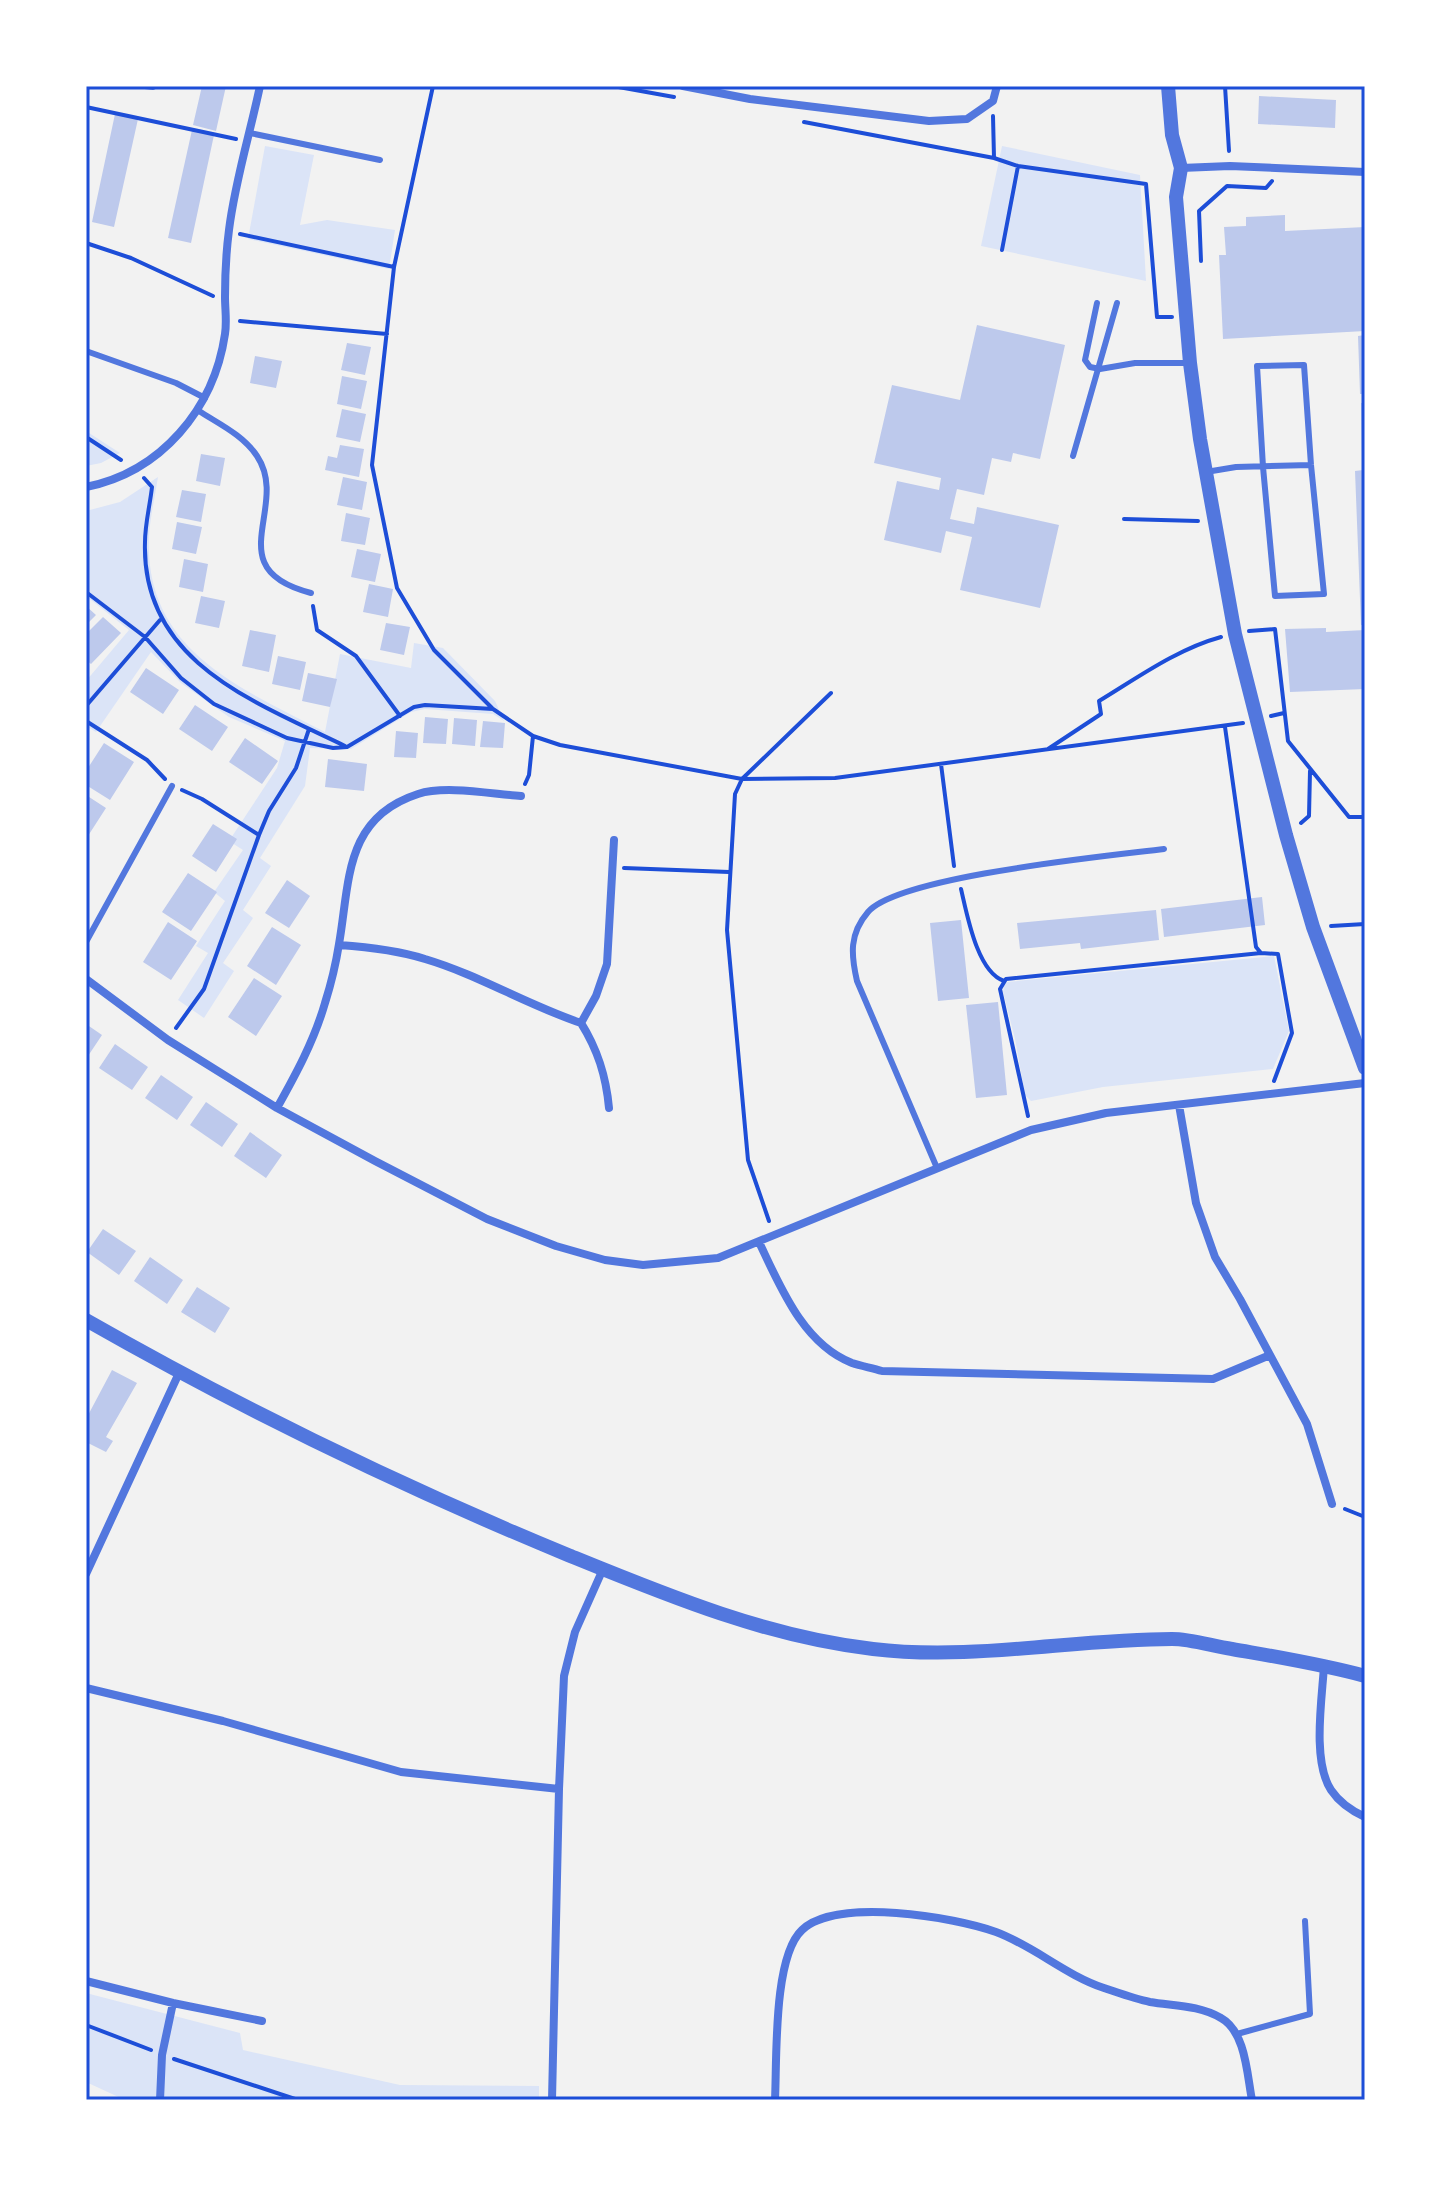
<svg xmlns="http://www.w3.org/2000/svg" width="1451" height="2186" viewBox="0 0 1451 2186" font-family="Merriweather,serif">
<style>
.green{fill:#dbe4f7}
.building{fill:#bdc9ec}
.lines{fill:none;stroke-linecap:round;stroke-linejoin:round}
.path{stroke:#1d4ed8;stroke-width:4}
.service{stroke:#5277de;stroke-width:6}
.minor{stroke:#5277de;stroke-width:8}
.tertiary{stroke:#5277de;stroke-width:14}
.neatline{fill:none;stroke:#1d4ed8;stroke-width:3}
</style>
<rect width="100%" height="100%" fill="#f2f2f2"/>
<path class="green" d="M 265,146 L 314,155 L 300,225 L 327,220 L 395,230 L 389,269 L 248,239 Z
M 1002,146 L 1140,175 L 1146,281 L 981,246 Z
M 86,431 L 120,453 L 101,463 L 86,466 Z
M 158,477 C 155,497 150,517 149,537 C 144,651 241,688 325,732 L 340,654 L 411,668 L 414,643 L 443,648 L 495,701 L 504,721 L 493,714 L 425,709 L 411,712 L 351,749 L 310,748 L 305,786 L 260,858 L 271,866 L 243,910 L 253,918 L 223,963 L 234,971 L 204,1018 L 178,1000 L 208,953 L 196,946 L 225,901 L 214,892 L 243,850 L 229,841 L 277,768 L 285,741 L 229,717 L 181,683 L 151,652 L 96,732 L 86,726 L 86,681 L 129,630 L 86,596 L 86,511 L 120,502 Z
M 1274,956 L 1289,1031 L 1273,1069 L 1103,1087 L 1031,1101 L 1025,1095 L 1015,1039 L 1003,992 L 1004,986 L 1007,982 Z
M 86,1993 L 240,2033 L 243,2050 L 400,2085 L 539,2086 L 539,2100 L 125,2100 L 86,2082 Z"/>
<path class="building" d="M 202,86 L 226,86 L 216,131 L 193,125 Z
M 1259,96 L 1336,100 L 1335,128 L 1258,124 Z
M 115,114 L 138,119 L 114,227 L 92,222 Z
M 192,130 L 214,135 L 191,243 L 168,238 Z
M 1285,215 L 1285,231 L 1365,227 L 1365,331 L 1223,339 L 1219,255 L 1226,255 L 1224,227 L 1246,226 L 1246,217 Z
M 977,325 L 1065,345 L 1040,459 L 1013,453 L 1011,462 L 992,458 L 984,495 L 957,489 L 950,519 L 974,524 L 977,507 L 1059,525 L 1040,608 L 960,590 L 972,537 L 946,531 L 941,553 L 884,540 L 897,481 L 939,490 L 941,478 L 874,463 L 892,385 L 960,400 Z
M 1365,335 L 1365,394 L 1360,394 L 1358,336 Z
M 347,343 L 371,347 L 365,375 L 341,370 Z
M 255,356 L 282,361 L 276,388 L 250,383 Z
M 342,376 L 367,381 L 361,409 L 337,404 Z
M 1361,403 L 1365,403 L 1365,458 L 1362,458 Z
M 342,409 L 366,414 L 360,442 L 336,437 Z
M 340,445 L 364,449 L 359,477 L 325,470 L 328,456 L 337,458 Z
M 201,454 L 225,458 L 220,486 L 196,481 Z
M 1363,470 L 1365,478 L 1365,625 L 1361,625 L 1355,471 Z
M 343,477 L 367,482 L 362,510 L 337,505 Z
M 182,490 L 206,494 L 201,522 L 176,517 Z
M 346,513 L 370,518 L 365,545 L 341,541 Z
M 177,522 L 202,527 L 196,554 L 172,549 Z
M 357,549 L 381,554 L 375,582 L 351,577 Z
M 184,559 L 208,564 L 203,592 L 179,587 Z
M 369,584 L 393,589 L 388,617 L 363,612 Z
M 201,596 L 225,601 L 219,628 L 195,623 Z
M 86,606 L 96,615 L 86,625 Z
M 103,617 L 121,633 L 91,664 L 86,660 L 86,634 Z
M 386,623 L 410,627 L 404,655 L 380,650 Z
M 1326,628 L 1326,632 L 1365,630 L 1365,689 L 1290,692 L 1285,629 Z
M 250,630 L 276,635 L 269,672 L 242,666 Z
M 278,656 L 306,662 L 300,690 L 272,684 Z
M 146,668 L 179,690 L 163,714 L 130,692 Z
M 308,673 L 337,679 L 330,707 L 302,701 Z
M 195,705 L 228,727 L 212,751 L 179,729 Z
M 425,717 L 448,719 L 446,744 L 423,743 Z
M 454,718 L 477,720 L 475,746 L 452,744 Z
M 483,721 L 505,723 L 503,748 L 480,747 Z
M 396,731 L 418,733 L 416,758 L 394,757 Z
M 245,738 L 278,761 L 262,784 L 229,762 Z
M 104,743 L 134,762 L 110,800 L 86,785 L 86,771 Z
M 328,759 L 367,764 L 364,791 L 325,787 Z
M 86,795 L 106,808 L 86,839 Z
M 213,824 L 237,839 L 216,872 L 192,856 Z
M 188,873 L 217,892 L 191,931 L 162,912 Z
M 287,880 L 310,896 L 289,928 L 265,913 Z
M 1262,897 L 1265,925 L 1164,937 L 1161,909 Z
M 1156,910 L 1159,940 L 1081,949 L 1080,943 L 1020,949 L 1017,923 Z
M 961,920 L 969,998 L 938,1001 L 930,923 Z
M 168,922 L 197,941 L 171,980 L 143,962 Z
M 272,927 L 301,945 L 276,985 L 247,966 Z
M 254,978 L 282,996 L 256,1036 L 228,1017 Z
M 998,1002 L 1007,1095 L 976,1098 L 966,1005 Z
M 86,1024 L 102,1035 L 86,1059 Z
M 115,1044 L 148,1067 L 132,1090 L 99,1068 Z
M 161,1075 L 193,1097 L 177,1120 L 145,1098 Z
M 206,1102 L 238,1124 L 222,1147 L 190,1125 Z
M 250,1132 L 282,1155 L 266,1178 L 234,1156 Z
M 103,1229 L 136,1251 L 119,1275 L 87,1252 Z
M 150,1257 L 183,1280 L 167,1304 L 134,1281 Z
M 197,1287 L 230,1308 L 215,1333 L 181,1312 Z
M 112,1370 L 137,1383 L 106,1437 L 113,1441 L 106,1452 L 86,1442 L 86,1419 Z"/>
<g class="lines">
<path class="path" d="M 433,86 L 394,267 L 372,465 L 397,588 L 434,650 L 492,708
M 613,86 L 674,97
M 1225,86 L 1229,151
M 86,107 L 236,139
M 993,116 L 994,158
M 804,122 L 994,158 L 1018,166 L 1146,184 L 1157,317 L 1172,317
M 240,234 L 394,267
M 86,243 L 131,258 L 213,296
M 1002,250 L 1018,166
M 1201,261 L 1199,211 L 1227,186 L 1266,188 L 1272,181
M 240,321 L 387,334
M 86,437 L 121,460
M 144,478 L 152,487 C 150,505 145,524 145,542 C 141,662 255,702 345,746
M 1124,519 L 1198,521
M 86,592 L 145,637 L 181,678 L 214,704 L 287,738 L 333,748 L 347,747 L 414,707 L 425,705 L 493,709 L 533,736 L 560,745 L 742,779 L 835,778 L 1243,723
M 313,606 L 317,630 L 356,656 L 400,716
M 1249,631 L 1275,629 L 1288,741 L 1349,817 L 1365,817
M 86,706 L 160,620
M 1271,716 L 1284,713
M 86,721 L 147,760 L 165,779
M 1225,727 L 1256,947 L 1261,953 L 1278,954 L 1292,1033 L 1274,1081
M 1048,749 L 1101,714 L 1099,701 C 1137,678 1177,649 1221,637
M 941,764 L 954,866
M 525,784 L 529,775 L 533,736
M 182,790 L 202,799 L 259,835
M 1301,823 L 1309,816 L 1310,771
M 624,868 L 729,872
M 961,889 C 967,914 977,972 1004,981
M 1331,926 L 1365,924
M 176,1028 L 204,989 L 259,835 L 269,811 L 296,768 L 309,729
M 1028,1116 L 1000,989 L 1006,979 L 1261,953
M 769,1221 L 748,1160 L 727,930 L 735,794 L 742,779 L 831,693
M 1345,1509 L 1365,1517
M 86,2025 L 151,2050
M 174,2059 L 298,2100"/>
<path class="service" d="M 145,86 L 153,87
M 250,133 L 380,160
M 1097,303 L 1085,360 L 1090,367 L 1100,369 L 1135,363 L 1190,363
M 86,351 L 176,383 L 205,398
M 1304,365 L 1311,465 L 1324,594 L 1275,596 L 1263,467 L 1257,366 Z
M 199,411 C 219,424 243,435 257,456 C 291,507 217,569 311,593
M 1073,456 L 1117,303
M 1206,472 L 1236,467 L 1311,465
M 86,942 L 172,786
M 937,1168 L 857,981 C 851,955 849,934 868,912 C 899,876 1109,856 1164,849
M 1237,2034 L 1310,2014 L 1305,1921"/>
<path class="minor" d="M 683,86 L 750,99 L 929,121 L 967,119 L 993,101 L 997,86
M 1181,168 L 1230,166 L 1365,172
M 86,487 C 161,472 214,409 225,334 C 227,322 225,309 225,297 C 225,275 226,253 229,230 C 235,181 250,134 260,86
M 339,945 C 368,947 397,950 425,959 C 479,975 527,1005 581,1023 C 598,1050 606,1076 609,1108
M 86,979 L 168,1040 L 277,1108 L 375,1161 L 487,1219 L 556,1246 L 605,1260 L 643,1265 L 718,1258 L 1031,1130 L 1106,1113 L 1365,1083
M 581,1023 L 596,996 L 607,964 L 614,840
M 1179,1105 L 1196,1203 L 1215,1257 L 1240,1299 L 1307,1424 L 1332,1504
M 277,1108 C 296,1074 314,1041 325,1003 C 331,984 336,963 339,944 C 350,881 344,818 418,794 C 445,785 492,794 521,796
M 759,1242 C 780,1286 803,1344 852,1363 C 861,1366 872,1368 882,1371 L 1213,1379 L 1270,1355
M 86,1574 L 179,1373
M 1324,1666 C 1322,1699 1312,1761 1331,1790 C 1339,1802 1352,1811 1365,1817
M 86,1688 L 223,1721 L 401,1772 L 559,1789
M 86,1981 L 173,2003 L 262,2021
M 160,2100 L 162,2055 L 173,2003
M 552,2100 L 559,1789 L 564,1676 L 575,1632 L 603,1569
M 775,2100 C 777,2059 773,1957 802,1930 C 836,1897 955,1917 996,1932 C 1034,1946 1065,1975 1104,1988 C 1119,1993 1135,1999 1150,2002 C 1174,2006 1199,2005 1221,2018 C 1246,2032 1247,2075 1252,2100"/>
<path class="tertiary" d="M 1168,86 L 1172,135 L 1181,168 L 1176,197 L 1190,363 L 1200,439 L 1235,634 L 1286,835 L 1313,927 L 1365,1068
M 86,1320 C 242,1409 403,1487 568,1555 C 666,1595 767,1637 873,1649 C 972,1661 1073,1639 1172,1639 C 1191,1639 1212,1646 1232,1649 C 1277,1657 1321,1664 1365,1676"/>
</g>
<rect width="1451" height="2186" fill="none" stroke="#ffffff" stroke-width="176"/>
<rect x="88" y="88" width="1275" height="2010" class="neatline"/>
</svg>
